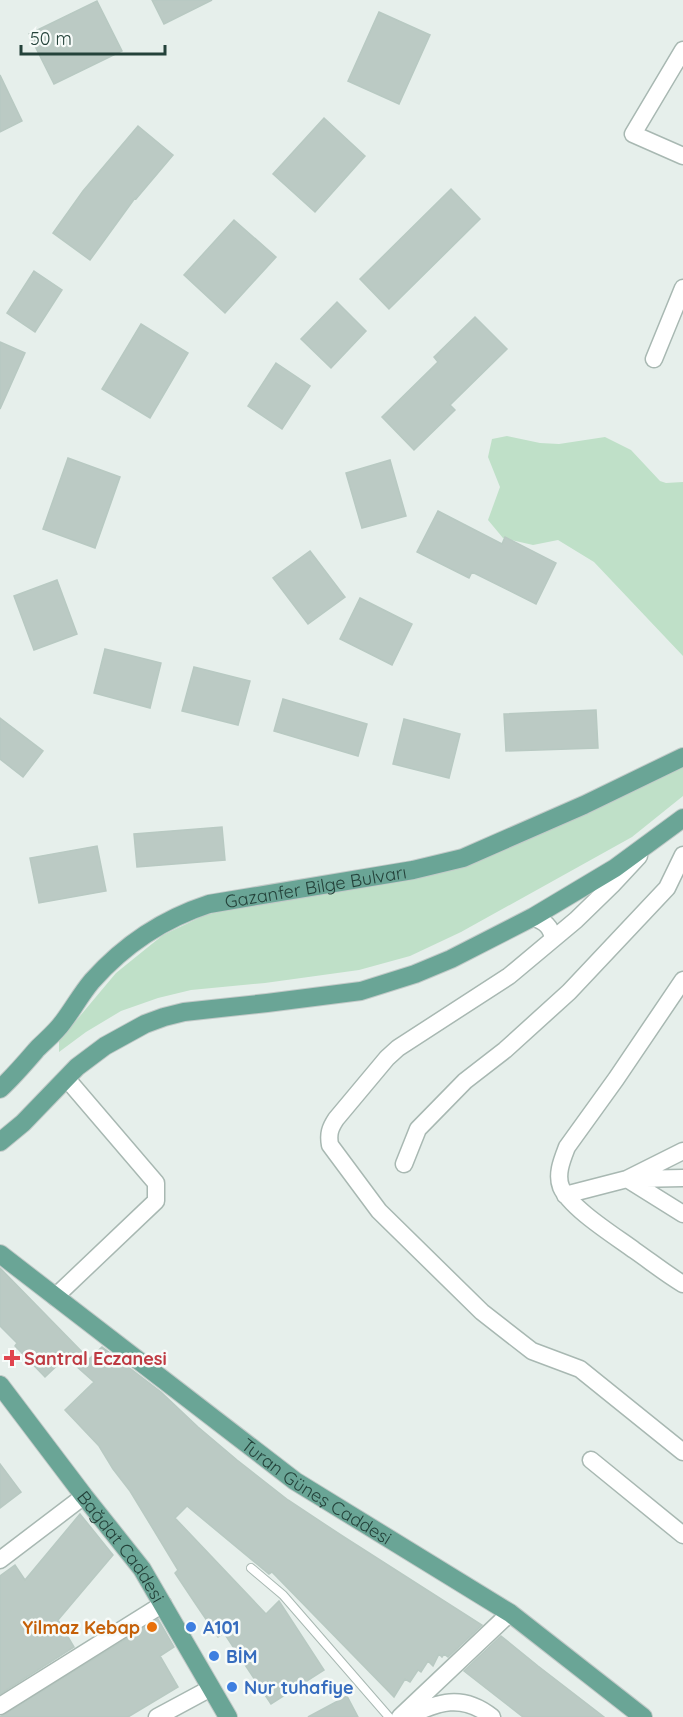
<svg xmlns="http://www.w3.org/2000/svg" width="683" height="1717" viewBox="0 0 683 1717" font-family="Quicksand,sans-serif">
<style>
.green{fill:#bfe0c8}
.building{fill:#bbcac4;stroke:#b8c9c2;stroke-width:1.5}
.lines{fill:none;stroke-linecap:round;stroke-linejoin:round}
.lane-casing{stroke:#a8b8b2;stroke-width:10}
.street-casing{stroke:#a8b8b2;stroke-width:19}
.primary-casing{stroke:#c2cac8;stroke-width:20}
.lane{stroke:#fff;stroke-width:8}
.street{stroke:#fff;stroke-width:16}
.primary{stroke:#6aa596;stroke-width:18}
.health-dot{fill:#e0444e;stroke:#f7fbf9;stroke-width:2}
.food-dot{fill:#e8710a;stroke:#f7fbf9;stroke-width:2}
.shop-dot{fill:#3f7fe0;stroke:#f7fbf9;stroke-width:2}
.labels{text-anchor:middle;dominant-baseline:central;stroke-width:5;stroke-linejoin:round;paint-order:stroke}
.street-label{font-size:18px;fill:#24423a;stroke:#f7fbf9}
.health-label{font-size:18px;font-weight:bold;fill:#be3a42;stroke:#f7fbf9;text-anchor:start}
.food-label{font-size:18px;font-weight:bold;fill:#c56008;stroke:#f7fbf9;text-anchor:end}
.shop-label{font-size:18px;font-weight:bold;fill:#366cbe;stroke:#f7fbf9;text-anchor:start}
</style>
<rect width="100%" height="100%" fill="#e6efeb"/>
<path class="green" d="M 507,436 L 540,443 L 559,444 L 605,437 L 631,450 L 660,481 L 666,483 L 683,482 L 683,656 L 594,562 L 558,540 L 533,545 L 503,538 L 488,520 L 500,487 L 488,457 L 492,439 Z
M 683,763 L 683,796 L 632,837 L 461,932 L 410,956 L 359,970 L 265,983 L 191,990 L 158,998 L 121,1011 L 86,1032 L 59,1052 L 59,1041 L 116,973 L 163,935 L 203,916 L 248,902 L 440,871 Z"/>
<path class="building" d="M 152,0 L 212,0 L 164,24 Z
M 97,1 L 122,51 L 54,84 L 29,34 Z
M 379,12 L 430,35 L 399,104 L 348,81 Z
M 0,75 L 22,121 L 0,132 Z
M 324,118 L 365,156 L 315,212 L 273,174 Z
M 138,126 L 173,155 L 136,199 L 135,198 L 90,260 L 53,233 L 83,191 Z
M 451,189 L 480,219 L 389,309 L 360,279 Z
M 234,220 L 276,257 L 225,313 L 184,275 Z
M 34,271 L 62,290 L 35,332 L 7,313 Z
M 337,302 L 366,331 L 331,368 L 301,339 Z
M 475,317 L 507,349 L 450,405 L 455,410 L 414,450 L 382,417 L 438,362 L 434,357 Z
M 141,324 L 188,353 L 150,418 L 102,389 Z
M 0,342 L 25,353 L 0,409 Z
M 276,363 L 310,386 L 282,429 L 248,406 Z
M 68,458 L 120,477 L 95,548 L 43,529 Z
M 390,460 L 406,516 L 362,528 L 346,473 Z
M 438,511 L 502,544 L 505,537 L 556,563 L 536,604 L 472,572 L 469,578 L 417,552 Z
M 310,551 L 345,597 L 308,624 L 273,578 Z
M 57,580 L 77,634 L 34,650 L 14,596 Z
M 360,598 L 412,624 L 392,665 L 340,639 Z
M 105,649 L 161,663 L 150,708 L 94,693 Z
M 194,667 L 250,681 L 238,725 L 182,711 Z
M 283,699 L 367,724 L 358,756 L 274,731 Z
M 596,710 L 598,748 L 506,751 L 504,714 Z
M 0,718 L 43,751 L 23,777 L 0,759 Z
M 404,719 L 460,734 L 449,778 L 393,764 Z
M 222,827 L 225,860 L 137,867 L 134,834 Z
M 97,846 L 106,891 L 39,903 L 30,858 Z
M 0,1268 L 89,1359 L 102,1347 L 161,1392 L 198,1427 L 237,1460 L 288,1500 L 344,1537 L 482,1625 L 448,1657 L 444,1654 L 442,1657 L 439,1654 L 433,1666 L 428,1661 L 421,1672 L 418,1670 L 410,1682 L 405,1679 L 394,1697 L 272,1572 L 269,1574 L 187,1506 L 175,1518 L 266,1614 L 279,1601 L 324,1670 L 271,1704 L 224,1633 L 218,1637 L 195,1603 L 175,1573 L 178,1570 L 130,1491 L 113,1469 L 99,1446 L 65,1410 L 94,1382 L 66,1357 L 45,1377 L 15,1346 L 17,1343 L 0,1326 Z
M 0,1464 L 21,1492 L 0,1508 Z
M 80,1514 L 113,1555 L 58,1620 L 74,1647 L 0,1694 L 0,1576 L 15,1565 L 25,1580 Z
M 158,1619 L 174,1647 L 160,1656 L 178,1687 L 128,1717 L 0,1717 Z
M 501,1636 L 538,1666 L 604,1717 L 523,1717 L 464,1671 Z
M 347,1696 L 358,1717 L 308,1717 Z"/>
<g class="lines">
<defs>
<path id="lane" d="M 251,1568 L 283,1595 L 389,1717"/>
<path id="street" d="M 683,50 L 633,134 L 683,156
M 654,359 L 683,288
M 639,856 L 612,885 L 576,920 L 509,976 L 398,1048 L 387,1058 L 336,1119 C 330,1128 328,1134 330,1145 L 379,1211 L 482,1312 L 532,1351 L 580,1369 L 683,1452
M 533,917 C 545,922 551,926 553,939
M 683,980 L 616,1079 L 567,1147 C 562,1160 556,1174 561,1187 C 570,1208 615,1236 634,1250 C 650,1261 666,1274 683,1284
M 404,1164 L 418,1129 L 465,1081 L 505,1050 L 569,992 L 667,888 L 683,855
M 627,1179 L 683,1214
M 634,1179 L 683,1178
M 565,1195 L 627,1179 L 683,1151
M 55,1297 L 156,1201 L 156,1183 L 67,1079
M 591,1460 L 683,1535
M 0,1560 L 84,1496
M 0,1706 L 163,1604
M 157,1717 L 211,1688
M 400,1717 L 510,1613
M 406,1717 C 438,1702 462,1693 492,1717"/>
<g id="primary">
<path id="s1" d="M 0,1089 C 14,1076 25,1063 37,1049 C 46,1040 56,1032 63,1022 C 73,1009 81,994 92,981 C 124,945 163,919 209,904 L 413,870 L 463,858 L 584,805 L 683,757"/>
<path d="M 0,1142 L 23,1123 L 77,1067 L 105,1046 L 145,1024 L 164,1017 L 184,1012 L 267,1003 L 361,991 L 415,974 L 451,959 L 533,917 L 615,868 L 683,818"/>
<path id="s2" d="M 0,1254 L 295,1481 L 510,1613 L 643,1717"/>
<path id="s3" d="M 0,1385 L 84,1496 L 142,1569 L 228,1717"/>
</g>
</defs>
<use href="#lane" class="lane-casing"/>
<use href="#street" class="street-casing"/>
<use href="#primary" class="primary-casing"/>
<use href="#lane" class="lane"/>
<use href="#street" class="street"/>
<use href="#primary" class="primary"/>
</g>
<path class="health-dot" d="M9 1349h6v6h6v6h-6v6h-6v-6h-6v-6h6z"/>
<circle class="food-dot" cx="152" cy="1627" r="6"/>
<g class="shop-dot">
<circle cx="191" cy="1627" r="6"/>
<circle cx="214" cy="1656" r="6"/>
<circle cx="232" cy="1687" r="6"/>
</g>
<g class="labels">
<g class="street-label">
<text stroke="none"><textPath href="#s1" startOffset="392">Gazanfer Bilge Bulvarı</textPath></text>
<text stroke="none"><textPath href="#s2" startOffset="396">Turan Güneş Caddesi</textPath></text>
<text stroke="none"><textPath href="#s3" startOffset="202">Bağdat Caddesi</textPath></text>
</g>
<g class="health-label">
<text x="24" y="1358">Santral Eczanesi</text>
</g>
<g class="food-label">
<text x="140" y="1627">Yilmaz Kebap</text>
</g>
<g class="shop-label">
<text x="203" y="1627">A101</text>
<text x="226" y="1656">BİM</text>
<text x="244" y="1687">Nur tuhafiye</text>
</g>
</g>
<path d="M21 45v9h144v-9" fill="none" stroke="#24423a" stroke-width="3"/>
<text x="30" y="45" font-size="18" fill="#24423a" stroke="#f7fbf9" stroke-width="4.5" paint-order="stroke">50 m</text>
</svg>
